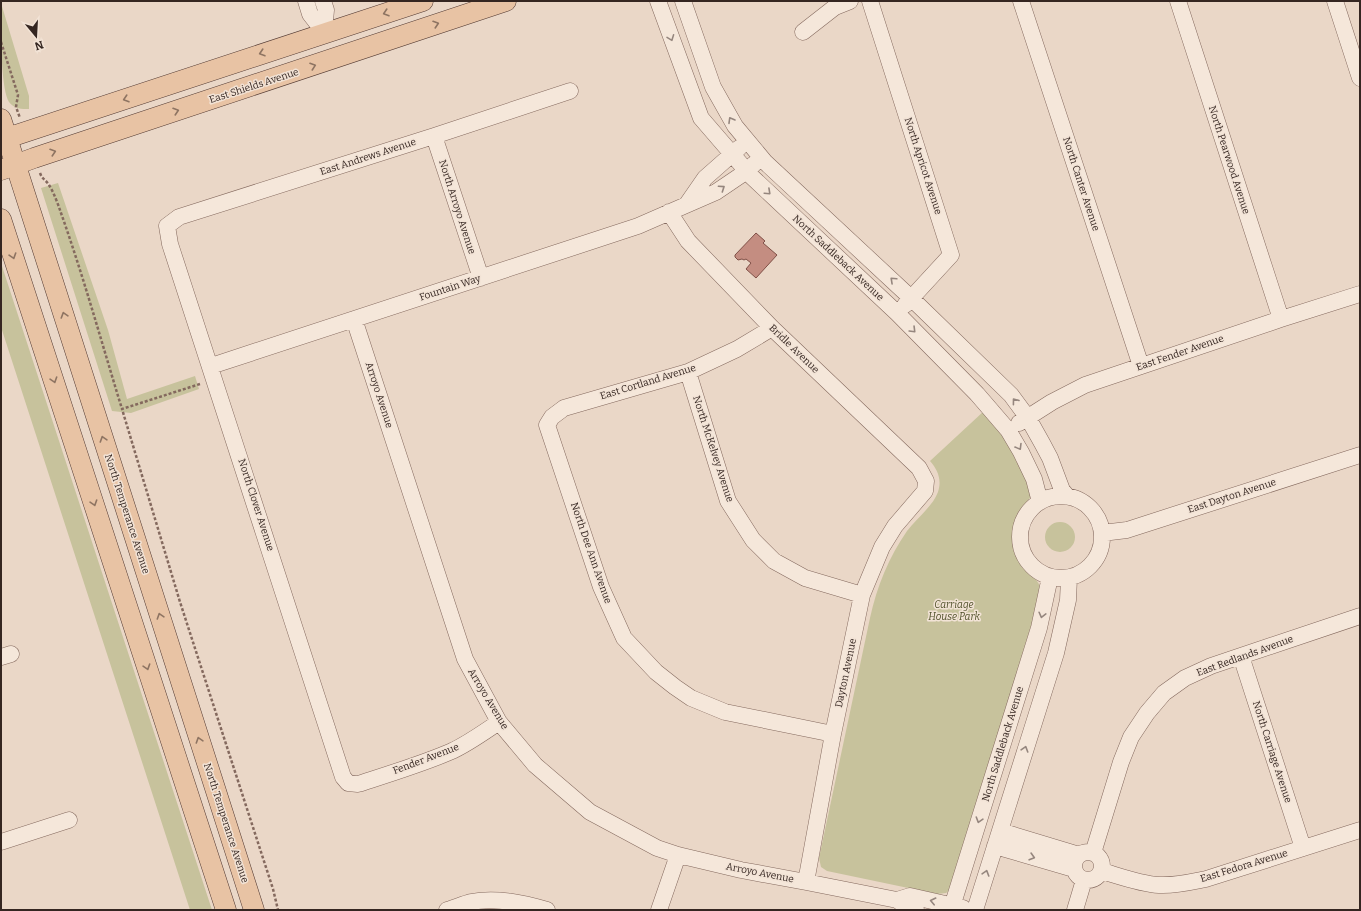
<svg xmlns="http://www.w3.org/2000/svg" width="1361" height="911" viewBox="0 0 1361 911" font-family="Bitter,serif">
<style>
.green{fill:#c7c29c}
.building{fill:#c48d81;stroke:#805047}
.lines{fill:none;stroke-linecap:round;stroke-linejoin:round}
.minor-casing{stroke:#84695e;stroke-width:17}
.major-casing{stroke:#523932;stroke-width:21}
.path{stroke:#84695e;stroke-width:2.5;stroke-dasharray:3 2;stroke-linecap:butt}
.minor{stroke:#f5e7da;stroke-width:16}
.major{stroke:#e8c3a4;stroke-width:20}
.oneway{stroke:#8e7462}
.oneway2{stroke:#95867e}
.labels{text-anchor:middle;dominant-baseline:central;stroke-width:3;stroke-linejoin:round;paint-order:stroke}
.street-label{font-size:10px;fill:#352621;stroke:#f2e3d6}
.park-label{font-size:10px;font-style:italic;fill:#4f5029;stroke:#f2e3d6}
</style>
<rect width="100%" height="100%" fill="#ead7c7"/>
<path class="green" d="M 1,3 L 29,96 L 29,109 C 22,109 14,109 9,102 C 0,87 1,24 1,3 Z
M 58,183 L 108,330 L 127,399 L 195,376 L 199,389 L 131,413 L 112,411 L 41,188 Z
M 1,263 L 212,910 L 190,910 L 1,327 Z
M 984,411 L 1002,431 L 1026,475 L 1031,497 C 1027,501 1023,506 1019,511 C 1009,528 1011,554 1024,569 C 1033,578 1040,579 1041,593 L 952,888 L 946,893 L 937,894 L 827,871 L 821,867 L 819,858 L 870,618 C 877,586 889,557 907,531 C 916,519 933,506 938,492 C 942,480 938,470 930,461 Z
M1045 537a15 15 0 1 1 30 0a15 15 0 1 1-30 0Z"/>
<path class="building" d="M 756,233 L 765,241 L 763,243 L 777,255 L 756,278 L 746,269 L 751,263 L 746,259 L 744,260 L 742,259 L 738,260 L 735,257 L 735,255 Z"/>
<g class="lines">
<defs>
<path id="minor" d="M 306,1 L 310,14 L 324,32
M 323,1 L 326,10 L 324,32
M 658,1 L 701,118 L 751,176 L 897,313 L 977,394 L 1008,430 L 1021,452 L 1034,479 L 1040,502
M 683,1 L 713,87 L 735,126 L 765,162 L 911,298 L 1011,395 L 1028,418 L 1042,443 L 1050,458 L 1062,490 L 1067,496
M 870,1 L 951,255 L 905,305
M 1021,1 L 1141,366
M 1178,1 L 1281,319
M 1335,1 L 1360,78
M 803,32 L 835,7 L 850,1
M 434,136 L 481,278
M 687,204 L 705,178 L 739,148
M 669,212 L 688,241 L 772,328 L 919,468 L 926,481 L 925,491 L 895,526 L 882,547 L 862,595 L 833,734 L 806,882
M 354,319 L 465,659 L 499,722 L 535,765 L 590,812 L 657,848 L 678,855 L 741,870 L 806,882 L 897,900 L 909,908 L 916,910
M 772,328 L 737,349 L 688,372 L 564,408 L 552,417 L 547,425 L 601,587 L 624,638 L 656,672 L 675,687 L 691,698 L 725,712 L 833,734
M 211,366 L 638,226 L 716,192 L 747,171 L 754,164
M 688,372 L 728,501 L 753,540 L 774,561 L 805,578 L 862,595
M 1019,423 L 1052,402 L 1085,385 L 1281,319 L 1360,294
M1020 537a41 41 0 1 1 82 0a41 41 0 1 1-82 0Z
M 1102,533 L 1127,530 L 1360,455
M 1241,656 L 1303,848
M 1,657 L 11,654
M 499,722 C 484,732 469,743 452,751 C 422,764 389,774 358,784 L 348,783 L 343,777 L 170,244 L 167,226 L 179,217 L 434,136 L 570,91
M 1000,831 L 1079,855
M 1,842 L 69,820
M 995,846 L 1074,869
M1074 866a14 14 0 1 1 28 0a14 14 0 1 1-28 0Z
M 1093,853 L 1121,762 L 1131,737 L 1147,713 L 1164,693 L 1185,678 L 1211,666 L 1360,616
M 1102,871 C 1119,876 1141,884 1159,885 C 1175,886 1191,882 1206,879 L 1360,830
M 897,900 L 910,896 L 963,908
M 447,910 C 455,908 463,904 471,902 C 496,897 523,903 547,910
M 659,910 L 678,855
M 951,910 L 1039,628 L 1050,577
M 975,910 L 1056,653 L 1068,600 L 1069,578
M 1075,910 L 1084,880"/>
<path id="major" d="M 1,119 L 254,910
M 1,140 L 423,1
M 1,170 L 34,158 L 506,1
M 1,219 L 226,910"/>
</defs>
<use href="#minor" class="minor-casing"/>
<use href="#major" class="major-casing"/>
<path class="path" d="M 1,42 L 18,95 L 16,107 L 20,118
M 40,173 C 42,179 46,180 49,185 C 54,193 58,204 61,213 C 84,278 102,344 122,409
M 200,384 L 122,409 L 180,602 L 273,889 L 278,910"/>
<use href="#minor" class="minor"/>
<use href="#major" class="major"/>
</g>
<defs><path id="oneway-chevron" d="M-2-3.5L2.5 0L-2 3.5" fill="none" stroke-width="1.6" stroke-linecap="round" stroke-linejoin="round"/></defs>
<g class="oneway">
<use href="#oneway-chevron" transform="translate(386 13) rotate(162)"/>
<use href="#oneway-chevron" transform="translate(436 24) rotate(-18)"/>
<use href="#oneway-chevron" transform="translate(262 53) rotate(162)"/>
<use href="#oneway-chevron" transform="translate(313 66) rotate(-19)"/>
<use href="#oneway-chevron" transform="translate(126 99) rotate(162)"/>
<use href="#oneway-chevron" transform="translate(176 111) rotate(-18)"/>
<use href="#oneway-chevron" transform="translate(53 152) rotate(-18)"/>
<use href="#oneway-chevron" transform="translate(13 256) rotate(72)"/>
<use href="#oneway-chevron" transform="translate(64 315) rotate(-107)"/>
<use href="#oneway-chevron" transform="translate(54 380) rotate(72)"/>
<use href="#oneway-chevron" transform="translate(103 439) rotate(-108)"/>
<use href="#oneway-chevron" transform="translate(94 503) rotate(72)"/>
<use href="#oneway-chevron" transform="translate(160 616) rotate(-108)"/>
<use href="#oneway-chevron" transform="translate(147 667) rotate(72)"/>
<use href="#oneway-chevron" transform="translate(199 740) rotate(-108)"/>
</g>
<g class="oneway2">
<use href="#oneway-chevron" transform="translate(671 38) rotate(69)"/>
<use href="#oneway-chevron" transform="translate(731 120) rotate(-120)"/>
<use href="#oneway-chevron" transform="translate(722 188) rotate(-34)"/>
<use href="#oneway-chevron" transform="translate(768 192) rotate(43)"/>
<use href="#oneway-chevron" transform="translate(893 280) rotate(-137)"/>
<use href="#oneway-chevron" transform="translate(913 330) rotate(45)"/>
<use href="#oneway-chevron" transform="translate(1015 401) rotate(-127)"/>
<use href="#oneway-chevron" transform="translate(1019 447) rotate(59)"/>
<use href="#oneway-chevron" transform="translate(1042 615) rotate(104)"/>
<use href="#oneway-chevron" transform="translate(1025 749) rotate(-73)"/>
<use href="#oneway-chevron" transform="translate(979 820) rotate(107)"/>
<use href="#oneway-chevron" transform="translate(1032 857) rotate(16)"/>
<use href="#oneway-chevron" transform="translate(986 873) rotate(-73)"/>
<use href="#oneway-chevron" transform="translate(933 901) rotate(-167)"/>
</g>
<g class="labels">
<g class="street-label">
<text transform="translate(254 86) rotate(-18)">East Shields Avenue</text>
<text transform="translate(368 157) rotate(-18)">East Andrews Avenue</text>
<text transform="translate(1229 160) rotate(72)">North Pearwood Avenue</text>
<text transform="translate(923 166) rotate(72)">North Apricot Avenue</text>
<text transform="translate(1081 184) rotate(72)">North Canter Avenue</text>
<text transform="translate(457 207) rotate(72)">North Arroyo Avenue</text>
<text transform="translate(838 258) rotate(43)">North Saddleback Avenue</text>
<text transform="translate(450 288) rotate(-18)">Fountain Way</text>
<text transform="translate(794 349) rotate(44)">Bridle Avenue</text>
<text transform="translate(1180 353) rotate(-19)">East Fender Avenue</text>
<text transform="translate(648 382) rotate(-17)">East Cortland Avenue</text>
<text transform="translate(379 395) rotate(72)">Arroyo Avenue</text>
<text transform="translate(713 449) rotate(72)">North McKelvey Avenue</text>
<text transform="translate(1232 496) rotate(-18)">East Dayton Avenue</text>
<text transform="translate(256 505) rotate(72)">North Clover Avenue</text>
<text transform="translate(127 514) rotate(72)">North Temperance Avenue</text>
<text transform="translate(591 553) rotate(71)">North Dee Ann Avenue</text>
<text transform="translate(1245 656) rotate(-20)">East Redlands Avenue</text>
<text transform="translate(846 673) rotate(-78)">Dayton Avenue</text>
<text transform="translate(488 699) rotate(59)">Arroyo Avenue</text>
<text transform="translate(1003 744) rotate(-73)">North Saddleback Avenue</text>
<text transform="translate(1272 752) rotate(72)">North Carriage Avenue</text>
<text transform="translate(426 759) rotate(-21)">Fender Avenue</text>
<text transform="translate(226 823) rotate(72)">North Temperance Avenue</text>
<text transform="translate(1244 866) rotate(-17)">East Fedora Avenue</text>
<text transform="translate(760 873) rotate(11)">Arroyo Avenue</text>
</g>
<g class="park-label">
<text x="954" y="605">Carriage<tspan x="954" dy="12">House Park</tspan></text>
</g>
</g>
<rect width="1361" height="911" fill="none" stroke="#352621" stroke-width="4"/>
<g transform="translate(36 36) rotate(162)" stroke="#f2e3d6" stroke-width="3" paint-order="stroke">
<path d="M0-3L7 15L0 10L-7 15Z" fill="#352621"/>
<text y="-6" font-size="11" font-weight="bold" text-anchor="middle" fill="#352621">N</text>
</g>
</svg>
